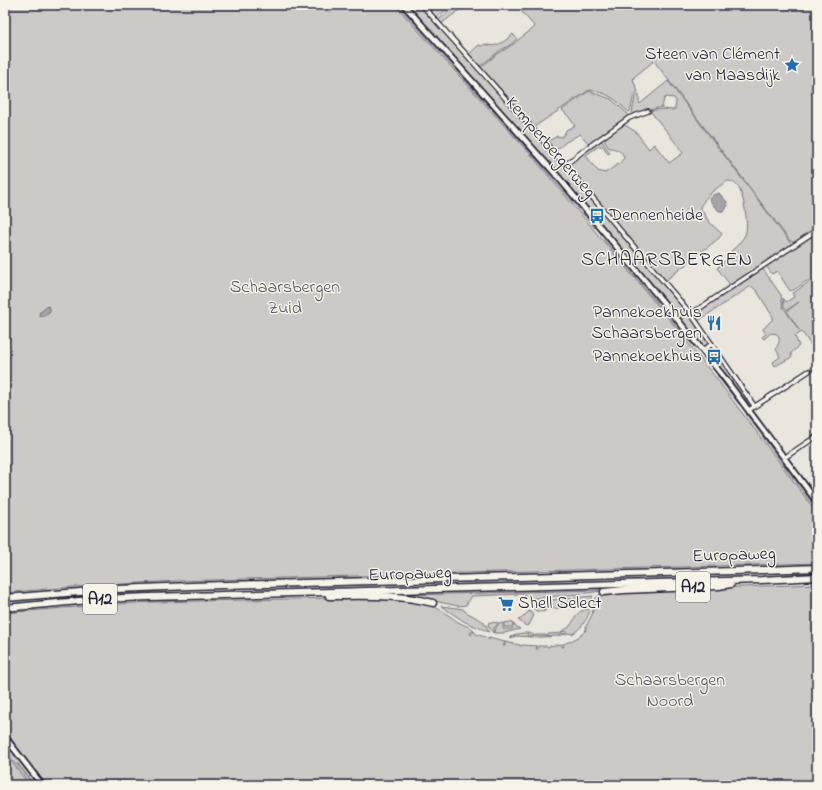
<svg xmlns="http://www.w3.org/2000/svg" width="822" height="790" viewBox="0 0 822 790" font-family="'Indie Flower',sans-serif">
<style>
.green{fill:#cdc9c6;stroke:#787680}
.water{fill:#a6a3a6;stroke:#716f7b}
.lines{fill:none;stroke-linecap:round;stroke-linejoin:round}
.street-casing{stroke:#22223b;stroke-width:6}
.secondary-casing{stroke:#22223b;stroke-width:8}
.highway-casing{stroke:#22223b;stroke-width:9}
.street{stroke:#f7f3e8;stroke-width:3.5}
.secondary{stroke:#f7f3e8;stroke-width:4.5}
.highway{stroke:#f7f3e8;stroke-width:6}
.labels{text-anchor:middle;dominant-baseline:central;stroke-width:3;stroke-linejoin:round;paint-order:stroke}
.shield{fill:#f7f3e8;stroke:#62616f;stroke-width:1}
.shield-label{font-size:17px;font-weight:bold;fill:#22223b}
.poi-label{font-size:18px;fill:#22223b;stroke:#f7f3e8;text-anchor:end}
.street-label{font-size:18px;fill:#22223b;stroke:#f7f3e8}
.park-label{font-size:18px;fill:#555465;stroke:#f7f3e8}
.quarter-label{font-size:20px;letter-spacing:1px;fill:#22223b;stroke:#f7f3e8}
</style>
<rect width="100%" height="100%" fill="#eae6de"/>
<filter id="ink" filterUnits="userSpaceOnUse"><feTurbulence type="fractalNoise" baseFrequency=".025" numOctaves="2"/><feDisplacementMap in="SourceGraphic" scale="8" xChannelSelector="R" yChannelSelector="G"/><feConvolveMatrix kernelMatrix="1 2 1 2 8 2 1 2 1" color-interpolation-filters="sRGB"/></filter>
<g filter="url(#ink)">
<path class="green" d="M 5,5 L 395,5 L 531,155 L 673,324 L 719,382 L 817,513 L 817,563 L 716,566 L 177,581 C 119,584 62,587 5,593 Z
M 397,5 L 401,5 L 492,106 L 490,108 Z
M 407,5 L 420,5 L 565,166 L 602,210 L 597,215 L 584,205 L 537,149 Z
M 437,5 L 453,5 L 436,18 L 432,14 L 432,11 Z
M 457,5 L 466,5 L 441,24 L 438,20 Z
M 516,5 L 817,5 L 817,229 L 796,243 L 790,241 L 654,61 L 634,77 L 633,80 L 638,92 C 631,95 633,105 630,111 L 629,112 C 623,108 618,101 611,97 C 605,93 596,91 589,90 L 534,127 L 480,68 L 496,55 L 515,43 L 518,40 L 535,27 Z
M 513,34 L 517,39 L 510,45 L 501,50 L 480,66 L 469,55 L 469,54 L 479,45 L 482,46 L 485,44 C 496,49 505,41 513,34 Z
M 668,81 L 792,245 L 731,286 L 717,268 L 733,254 L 731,251 C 735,248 745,238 746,232 C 748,223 744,195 738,187 C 735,183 732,181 727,181 C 716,189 707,194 700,207 L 709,222 L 722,234 L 719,238 L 665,281 L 569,167 L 569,163 L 599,141 L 602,141 L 610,153 L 608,154 L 603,146 L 599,146 L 586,155 L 592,164 L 598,171 L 605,173 L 620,163 L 624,158 C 623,151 615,148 609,148 L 605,142 L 605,137 L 623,125 L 625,125 L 636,132 L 649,149 L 654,144 L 669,163 L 683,153 L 669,134 L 650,111 L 662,109 L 673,110 L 675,109 L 676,101 L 674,98 L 666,97 L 664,99 L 662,107 L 641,112 L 633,115 L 632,113 L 635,97 L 639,94 L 639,102 L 640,104 L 641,103 Z
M 589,91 L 611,99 L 628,114 L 627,118 L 590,145 L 580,134 L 566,142 L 555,151 L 547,142 L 557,136 L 562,137 L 566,131 L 566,130 L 575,126 L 569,117 L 562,110 Z
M 494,109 L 587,214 L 596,227 L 595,228 L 535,158 L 492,110 Z
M 602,211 L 690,315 L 709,342 L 708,344 L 705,346 L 702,345 L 607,232 L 600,220 L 600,219 L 597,215 Z
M 817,231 L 817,281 C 805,276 801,289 790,291 L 777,271 L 772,274 L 766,266 L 767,264 Z
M 606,238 L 612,243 L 696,345 L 694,347 L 604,240 Z
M 761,268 L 763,269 L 781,295 L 783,307 L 799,330 L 787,311 L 799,302 L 787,310 L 784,306 L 783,298 L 786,302 L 794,297 L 792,293 L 795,292 L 810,281 L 817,283 L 817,349 L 815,351 L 802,332 L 795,336 L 796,339 L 799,346 L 791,353 L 792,357 L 775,366 L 773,362 L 780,357 L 776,349 C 779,343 781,339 777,334 L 771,333 L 764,339 L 762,337 L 766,334 L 763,329 L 773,319 L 773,317 L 757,291 L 751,286 L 698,321 L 693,315 L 694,313 Z
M 717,354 L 751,404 L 750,406 L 748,405 L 725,374 L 717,362 L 718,361 L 714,356 Z
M 718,375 L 728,385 L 741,403 L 739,404 L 717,376 Z
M 748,412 L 786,463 L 783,465 L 746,414 Z
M 786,464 L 817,505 L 817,511 L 784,466 Z
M 817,584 L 817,785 L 46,785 L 35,770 L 46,785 L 44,785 L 5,733 L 5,731 L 8,734 L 5,730 L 5,613 L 87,606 L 153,602 L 337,598 L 405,599 L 431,605 L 444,612 L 458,622 L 473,629 L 474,630 L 470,633 L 471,635 L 474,631 L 476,634 L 488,638 L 488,639 L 489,640 L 489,638 L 505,642 L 503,646 L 505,646 L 505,642 L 520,645 L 520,646 L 521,646 L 522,645 L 537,646 L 536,649 L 538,649 L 538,646 L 547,646 L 548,647 L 549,647 L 549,646 L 562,644 L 562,647 L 564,647 L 563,644 C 572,641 580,637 586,630 L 586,626 L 592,615 L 595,599 L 600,594 L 689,589 Z
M 602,590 L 602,591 L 579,594 L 526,599 L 523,597 L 525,595 L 523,594 L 472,596 L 466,605 L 458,606 L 407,595 Z
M 593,596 C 589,606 583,606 573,608 L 571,606 L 545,610 L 544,607 L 542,608 L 545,611 L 543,612 L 537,611 L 536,611 L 534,609 L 534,606 L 541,601 Z
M 441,606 L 463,609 L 466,612 L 484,622 L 484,625 L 486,625 L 489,632 L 465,622 Z
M 588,609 L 590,611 C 586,621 581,629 572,634 L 568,633 C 558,637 546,637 535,637 L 535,635 L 546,635 L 546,636 L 548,636 L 548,634 L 563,633 L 564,634 L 566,633 L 565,631 L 561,632 C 564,629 567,629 569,627 C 577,618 575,611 588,609 Z
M 529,611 L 534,615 L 529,625 L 526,626 L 518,620 L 521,619 Z
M 489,622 L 499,623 L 494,628 L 493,633 L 488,625 Z
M 509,622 L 513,623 L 513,626 L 513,624 L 520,629 L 504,633 L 494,633 C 495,629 498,623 503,623 L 503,629 L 512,629 L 513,627 L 504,627 L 504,623 Z
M 522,633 L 528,633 L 527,636 L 530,637 L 529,633 L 534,635 L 534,637 L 515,636 L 512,638 L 510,637 Z
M 5,740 L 39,785 L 34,785 L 17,763 L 34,785 L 31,785 L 5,751 Z
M 5,753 L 29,785 L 5,785 Z"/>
<path class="water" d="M 719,193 L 727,202 L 728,205 C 721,219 714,206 709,199 C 712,195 714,194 719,193 Z
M 48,306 L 50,308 L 50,311 L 44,316 L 40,316 L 39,313 Z"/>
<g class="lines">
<defs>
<path id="street" d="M 422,5 L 565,165 L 691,314 L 755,407
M 565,165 L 587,148 L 629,118 L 648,111
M 691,314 L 817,230
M 703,350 L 712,344
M 749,410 L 809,371
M 784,458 L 817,436"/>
<path id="secondary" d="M 404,5 L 559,178 L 673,314 L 723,376 L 817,502
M 5,737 L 42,785"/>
<path id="highway" d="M 604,592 L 624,590 L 719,586 L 731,584
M 329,596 C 364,596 399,594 433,603
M 5,598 L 117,589 L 191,586 L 735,571 L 817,568
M 5,608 L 100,599 L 149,597 L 762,580 L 817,577"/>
</defs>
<use href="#street" class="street-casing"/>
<use href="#secondary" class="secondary-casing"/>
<use href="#highway" class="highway-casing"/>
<use href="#street" class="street"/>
<use href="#secondary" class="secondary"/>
<use href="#highway" class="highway"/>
</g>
</g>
<defs>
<symbol id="sight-bare" viewBox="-9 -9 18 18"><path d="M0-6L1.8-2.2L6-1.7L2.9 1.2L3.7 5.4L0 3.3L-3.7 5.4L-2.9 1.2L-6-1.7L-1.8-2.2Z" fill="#1f6fb2" stroke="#f7f3e8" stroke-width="2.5" paint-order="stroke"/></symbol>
<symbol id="bus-bare" viewBox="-9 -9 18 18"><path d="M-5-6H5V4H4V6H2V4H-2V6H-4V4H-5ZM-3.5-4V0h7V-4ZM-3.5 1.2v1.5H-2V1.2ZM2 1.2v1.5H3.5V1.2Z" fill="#1f6fb2" stroke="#f7f3e8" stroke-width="2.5" paint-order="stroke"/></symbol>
<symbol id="restaurant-bare" viewBox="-9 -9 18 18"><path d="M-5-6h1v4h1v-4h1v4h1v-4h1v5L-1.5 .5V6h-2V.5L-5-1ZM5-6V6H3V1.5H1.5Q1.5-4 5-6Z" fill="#1f6fb2" stroke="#f7f3e8" stroke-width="2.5" paint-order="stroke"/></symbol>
<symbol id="supermarket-bare" viewBox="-9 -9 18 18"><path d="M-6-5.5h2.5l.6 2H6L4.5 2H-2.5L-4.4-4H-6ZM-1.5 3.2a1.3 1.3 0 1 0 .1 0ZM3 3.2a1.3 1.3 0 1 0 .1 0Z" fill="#1f6fb2" stroke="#f7f3e8" stroke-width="2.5" paint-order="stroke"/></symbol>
</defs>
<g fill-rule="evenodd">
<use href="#sight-bare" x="781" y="54" width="22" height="22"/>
<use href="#bus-bare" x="586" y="205" width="22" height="22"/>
<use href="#restaurant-bare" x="703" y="312" width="22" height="22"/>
<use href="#bus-bare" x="703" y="346" width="22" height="22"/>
<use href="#supermarket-bare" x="495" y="593" width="22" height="22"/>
</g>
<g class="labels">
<g class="shield">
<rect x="676" y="572" width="34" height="30" rx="3"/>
<rect x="83" y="584" width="34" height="30" rx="3"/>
</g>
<g class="shield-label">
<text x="693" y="587">A12</text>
<text x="100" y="599">A12</text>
</g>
<g class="poi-label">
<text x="780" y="55">Steen van Clément<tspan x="780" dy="21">van Maasdijk</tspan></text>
<text x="609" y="216" text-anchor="start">Dennenheide</text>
<text x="702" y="313">Pannekoekhuis<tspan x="702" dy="21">Schaarsbergen</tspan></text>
<text x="702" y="357">Pannekoekhuis</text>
<text x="518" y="604" text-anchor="start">Shell Select</text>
</g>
<g class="street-label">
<text transform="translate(550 148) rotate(49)">Kemperbergerweg</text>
<text transform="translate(734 556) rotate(-2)">Europaweg</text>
<text transform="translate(410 575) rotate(-2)">Europaweg</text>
</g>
<g class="park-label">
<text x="285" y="288">Schaarsbergen<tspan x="285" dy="21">Zuid</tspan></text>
<text x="670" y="681">Schaarsbergen<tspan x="670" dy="21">Noord</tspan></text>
</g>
<g class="quarter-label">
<text x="667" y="260">SCHAARSBERGEN</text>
</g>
</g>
<rect width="822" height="790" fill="none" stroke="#f7f3e8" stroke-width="20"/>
<rect x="10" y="10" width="802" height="770" fill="none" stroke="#22223b" stroke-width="1.5" filter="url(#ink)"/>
</svg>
